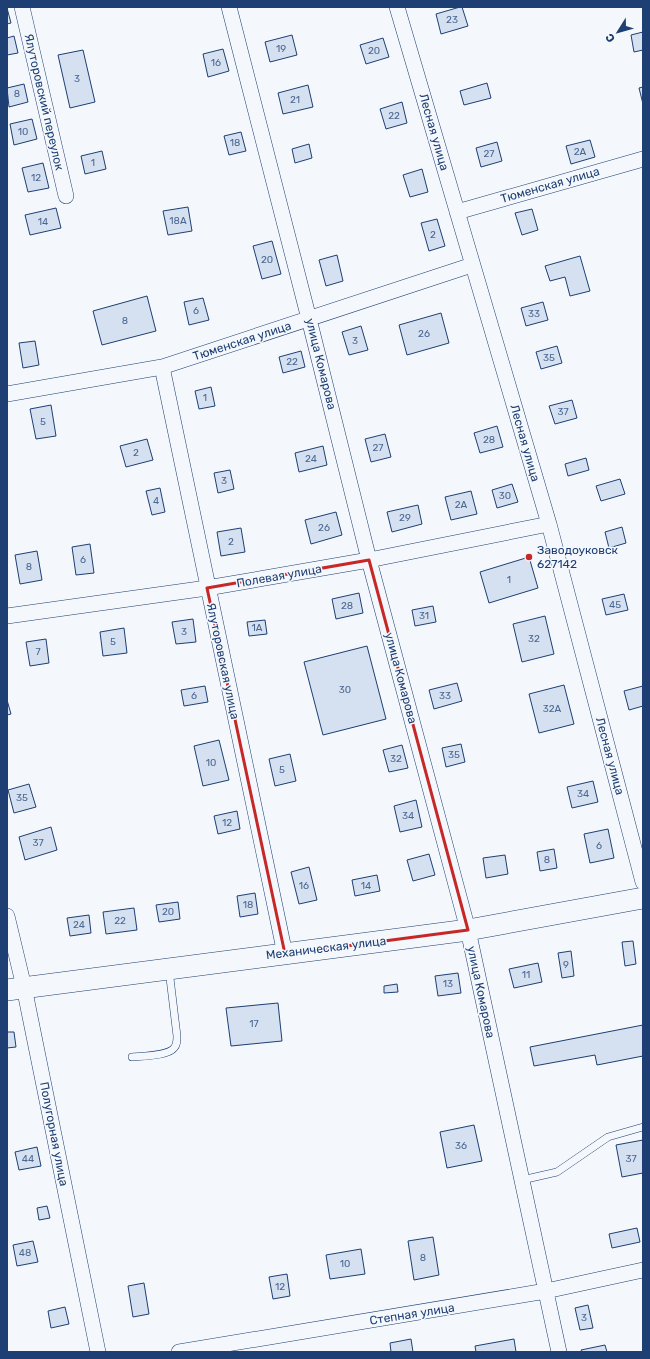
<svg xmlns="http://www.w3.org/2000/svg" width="650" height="1359" viewBox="0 0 650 1359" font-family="Rubik,sans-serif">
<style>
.building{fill:#d5e0f0;stroke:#1d3f73}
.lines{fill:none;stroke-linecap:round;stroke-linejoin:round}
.lane-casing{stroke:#1d3f73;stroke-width:8}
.street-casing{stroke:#1d3f73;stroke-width:16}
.secondary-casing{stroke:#1d3f73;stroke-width:22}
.lane{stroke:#f4f7fb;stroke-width:7}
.street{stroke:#f4f7fb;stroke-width:15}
.secondary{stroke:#f4f7fb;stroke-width:21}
.marked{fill:none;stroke:#c62828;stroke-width:3;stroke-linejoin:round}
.poi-dot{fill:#c62828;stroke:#f4f7fb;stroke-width:1.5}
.labels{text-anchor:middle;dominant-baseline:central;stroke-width:3;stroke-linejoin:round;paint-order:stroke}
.number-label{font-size:10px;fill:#4b6792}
.street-label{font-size:12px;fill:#1d3f73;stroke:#f4f7fb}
.poi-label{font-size:12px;fill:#1d3f73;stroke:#f4f7fb;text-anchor:start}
</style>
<rect width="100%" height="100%" fill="#f4f7fb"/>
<path class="building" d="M 460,7 L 462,7 L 468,26 L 441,34 L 436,14 Z
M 7,8 L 11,23 L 7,24 Z
M 643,32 L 643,50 L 634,52 L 631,35 Z
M 292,35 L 297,55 L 270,62 L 265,42 Z
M 14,36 L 18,53 L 7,55 L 7,38 Z
M 383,38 L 389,57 L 366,64 L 360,45 Z
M 223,49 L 229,71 L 208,77 L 203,54 Z
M 83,50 L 95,102 L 70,108 L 58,55 Z
M 487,83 L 491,98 L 464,105 L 460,91 Z
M 24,84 L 28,102 L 9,107 L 7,88 Z
M 308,85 L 313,107 L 283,114 L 278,93 Z
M 643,87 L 643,104 L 639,88 Z
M 402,102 L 407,123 L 386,129 L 380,109 Z
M 32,119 L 37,139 L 14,145 L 10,124 Z
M 241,132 L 246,151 L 229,155 L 224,136 Z
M 590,140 L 595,157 L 571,164 L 566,146 Z
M 497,142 L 502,161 L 481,167 L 476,148 Z
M 309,144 L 312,158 L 295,163 L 292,149 Z
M 102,151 L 106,169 L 85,174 L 81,156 Z
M 43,163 L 49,188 L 28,192 L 22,168 Z
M 422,169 L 428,192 L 410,197 L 403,175 Z
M 188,207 L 192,231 L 168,235 L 163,211 Z
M 56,208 L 61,228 L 30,235 L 25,215 Z
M 532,209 L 538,230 L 522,235 L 515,213 Z
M 437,219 L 445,246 L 429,251 L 421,223 Z
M 272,241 L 281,274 L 262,279 L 253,246 Z
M 337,255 L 343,281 L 326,286 L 319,260 Z
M 580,256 L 590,291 L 570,296 L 565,277 L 550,281 L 545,266 Z
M 147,296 L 156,331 L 102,345 L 93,311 Z
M 203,298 L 209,320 L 189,325 L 184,302 Z
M 543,302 L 548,320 L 526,326 L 521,308 Z
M 441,313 L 449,343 L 407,355 L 399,325 Z
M 361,326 L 368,350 L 349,355 L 342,332 Z
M 35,341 L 39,365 L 23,368 L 19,343 Z
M 557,346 L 562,363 L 541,369 L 536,352 Z
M 301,351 L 305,367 L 283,373 L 279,357 Z
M 211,387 L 215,406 L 199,409 L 195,391 Z
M 572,400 L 577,418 L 555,424 L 549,406 Z
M 51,405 L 56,436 L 36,439 L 30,409 Z
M 497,426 L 503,447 L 480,453 L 474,433 Z
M 385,434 L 391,457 L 371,462 L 365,439 Z
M 147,439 L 153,460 L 126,467 L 120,446 Z
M 323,446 L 327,465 L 299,472 L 295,453 Z
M 586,458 L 589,470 L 568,476 L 565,464 Z
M 230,470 L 234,489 L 218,493 L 214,473 Z
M 620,479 L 625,494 L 601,501 L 596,486 Z
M 512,484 L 518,502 L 497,508 L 492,490 Z
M 160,488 L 165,512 L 152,515 L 146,491 Z
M 471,491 L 477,514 L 451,520 L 445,497 Z
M 418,505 L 422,524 L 392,532 L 387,512 Z
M 336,512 L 342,535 L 311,544 L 305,520 Z
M 622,527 L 626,543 L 609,548 L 605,532 Z
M 241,528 L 245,552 L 221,556 L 217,532 Z
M 90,544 L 94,573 L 76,575 L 72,547 Z
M 37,551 L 42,580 L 20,584 L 15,555 Z
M 529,557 L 538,588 L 489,603 L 480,572 Z
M 359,593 L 363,613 L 336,619 L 332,599 Z
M 624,594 L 628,610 L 606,615 L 602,599 Z
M 433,606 L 436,622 L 415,626 L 412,610 Z
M 545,616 L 554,654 L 522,662 L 513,624 Z
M 193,619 L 196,642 L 176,644 L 172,622 Z
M 265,620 L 267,634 L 249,636 L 247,622 Z
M 124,628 L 127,653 L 103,656 L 100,632 Z
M 46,639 L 49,663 L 30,666 L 26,642 Z
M 367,646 L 386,719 L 323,735 L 304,662 Z
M 457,683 L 462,701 L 434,709 L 429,690 Z
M 564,685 L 574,724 L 539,733 L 529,694 Z
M 205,686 L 208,702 L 184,706 L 181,690 Z
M 643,686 L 643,706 L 629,710 L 624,691 Z
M 7,700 L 11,714 L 7,715 Z
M 219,740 L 229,780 L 203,786 L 194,746 Z
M 461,744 L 465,762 L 446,767 L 442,748 Z
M 402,745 L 408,768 L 389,772 L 383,750 Z
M 290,754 L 296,781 L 275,786 L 269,759 Z
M 593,781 L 598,802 L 572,808 L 567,787 Z
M 29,784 L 36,807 L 14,813 L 8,790 Z
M 416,800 L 422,827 L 400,832 L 394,806 Z
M 237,811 L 240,829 L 218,834 L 214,816 Z
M 51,827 L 57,850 L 25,860 L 19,837 Z
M 608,829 L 614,858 L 590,863 L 584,834 Z
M 554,849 L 557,868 L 540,871 L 537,852 Z
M 429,854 L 435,875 L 413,881 L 407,860 Z
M 505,855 L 508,874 L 486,878 L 483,858 Z
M 309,867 L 317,900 L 299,904 L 291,872 Z
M 377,875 L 380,891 L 355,896 L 352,880 Z
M 255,893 L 258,914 L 240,917 L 237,896 Z
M 178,902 L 180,919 L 159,922 L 156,905 Z
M 134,908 L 137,930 L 106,934 L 103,912 Z
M 89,915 L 91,933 L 70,936 L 67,918 Z
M 633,941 L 636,964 L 625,966 L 622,942 Z
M 571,951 L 574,976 L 562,978 L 558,953 Z
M 538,963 L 542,982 L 514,988 L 509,969 Z
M 458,973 L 461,993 L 438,996 L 435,976 Z
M 397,984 L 398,992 L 384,993 L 384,986 Z
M 278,1003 L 282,1041 L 231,1046 L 226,1008 Z
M 643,1025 L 643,1056 L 597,1065 L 595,1055 L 534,1066 L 530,1047 Z
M 7,1032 L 14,1032 L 16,1047 L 7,1048 Z
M 474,1125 L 482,1161 L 447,1168 L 440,1132 Z
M 643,1140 L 643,1173 L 622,1177 L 616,1145 Z
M 37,1147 L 41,1166 L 19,1170 L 15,1152 Z
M 47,1206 L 50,1218 L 39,1220 L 37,1208 Z
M 637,1228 L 640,1242 L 612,1248 L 609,1234 Z
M 433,1237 L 439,1275 L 414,1280 L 408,1241 Z
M 33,1241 L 38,1262 L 17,1266 L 13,1245 Z
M 361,1249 L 365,1274 L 330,1279 L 326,1255 Z
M 287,1274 L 290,1296 L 273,1299 L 269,1277 Z
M 144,1283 L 149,1314 L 133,1317 L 128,1286 Z
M 588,1305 L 593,1328 L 580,1330 L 575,1308 Z
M 65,1307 L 69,1324 L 51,1328 L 48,1311 Z
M 411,1339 L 413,1352 L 391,1352 L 390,1343 Z
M 514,1339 L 516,1352 L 476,1352 L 475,1346 Z
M 605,1345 L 607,1352 L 582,1352 L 581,1350 Z"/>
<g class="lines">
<defs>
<path id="lane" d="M 132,1057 C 142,1056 168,1056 174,1048 C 177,1045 177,1041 177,1036 L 169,970
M 522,1180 L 557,1172 L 608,1137 L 643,1127"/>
<path id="street" d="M 22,7 L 66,196
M 229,7 L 309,319 L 369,560 L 468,930 L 559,1352
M 397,7 L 549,524 L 643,882
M 457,212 L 643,159
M 162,367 L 285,954
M 7,394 L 162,367 L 472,265
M 7,616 L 207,588 L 369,560 L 549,524
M 7,916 L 24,987 L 98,1352
M 179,1352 L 546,1291 L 643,1270"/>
<path id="secondary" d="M 7,990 L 468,930 L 643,898"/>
</defs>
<use href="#lane" class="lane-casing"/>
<use href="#street" class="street-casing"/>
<use href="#secondary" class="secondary-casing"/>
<use href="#lane" class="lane"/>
<use href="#street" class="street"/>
<use href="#secondary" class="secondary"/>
</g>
<path class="marked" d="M 369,560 L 468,930 L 285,954 L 207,588 Z"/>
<circle class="poi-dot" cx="529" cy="557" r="4"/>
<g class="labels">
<g class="number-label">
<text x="452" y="20">23</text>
<text x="281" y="49">19</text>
<text x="374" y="51">20</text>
<text x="216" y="63">16</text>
<text x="77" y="79">3</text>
<text x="17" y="94">8</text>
<text x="295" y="100">21</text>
<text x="394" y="116">22</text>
<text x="23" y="132">10</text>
<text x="235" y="143">18</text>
<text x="580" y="152">2А</text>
<text x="489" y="154">27</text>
<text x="93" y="163">1</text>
<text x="36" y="178">12</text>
<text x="178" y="221">18А</text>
<text x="43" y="222">14</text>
<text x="433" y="235">2</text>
<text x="267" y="260">20</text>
<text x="196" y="311">6</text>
<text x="534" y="314">33</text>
<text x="125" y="321">8</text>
<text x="424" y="334">26</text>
<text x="355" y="341">3</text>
<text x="549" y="358">35</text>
<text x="292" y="362">22</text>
<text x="205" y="398">1</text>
<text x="563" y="412">37</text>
<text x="43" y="422">5</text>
<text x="489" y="440">28</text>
<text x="378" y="448">27</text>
<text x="136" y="453">2</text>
<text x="311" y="459">24</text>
<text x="224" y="481">3</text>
<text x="505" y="496">30</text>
<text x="156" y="501">4</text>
<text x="461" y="505">2А</text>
<text x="405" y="518">29</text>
<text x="324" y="528">26</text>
<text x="231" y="542">2</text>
<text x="83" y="560">6</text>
<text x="29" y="567">8</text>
<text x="509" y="580">1</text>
<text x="615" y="605">45</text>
<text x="347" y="606">28</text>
<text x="424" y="616">31</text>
<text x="257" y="628">1А</text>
<text x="184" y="632">3</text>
<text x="534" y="639">32</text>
<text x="113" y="642">5</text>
<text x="38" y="652">7</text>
<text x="345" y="690">30</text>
<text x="194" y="696">6</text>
<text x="445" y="696">33</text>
<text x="552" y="709">32А</text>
<text x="454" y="755">35</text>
<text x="396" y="759">32</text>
<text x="211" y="763">10</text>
<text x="282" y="770">5</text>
<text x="583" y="794">34</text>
<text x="22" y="798">35</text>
<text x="408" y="816">34</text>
<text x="227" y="823">12</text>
<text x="38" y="843">37</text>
<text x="599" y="846">6</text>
<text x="547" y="860">8</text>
<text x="304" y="886">16</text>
<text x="366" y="886">14</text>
<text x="248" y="905">18</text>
<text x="168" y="912">20</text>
<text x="120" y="921">22</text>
<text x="79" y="925">24</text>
<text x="566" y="965">9</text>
<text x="526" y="975">11</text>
<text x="448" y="984">13</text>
<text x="254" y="1024">17</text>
<text x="461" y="1146">36</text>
<text x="28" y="1159">44</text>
<text x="631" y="1159">37</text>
<text x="25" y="1253">48</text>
<text x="423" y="1258">8</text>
<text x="345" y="1264">10</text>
<text x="280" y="1287">12</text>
<text x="584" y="1318">3</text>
</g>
<g class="street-label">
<text transform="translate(44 102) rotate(77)">Ялуторовский переулок</text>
<text transform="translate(434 132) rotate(74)">Лесная улица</text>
<text transform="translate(550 185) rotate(-16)">Тюменская улица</text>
<text transform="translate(242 341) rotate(-18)">Тюменская улица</text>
<text transform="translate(321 364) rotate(76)">улица Комарова</text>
<text transform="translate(525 443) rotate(74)">Лесная улица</text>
<text transform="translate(279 576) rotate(-10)">Полевая улица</text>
<text transform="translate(223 661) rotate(78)">Ялуторовская улица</text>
<text transform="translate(401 678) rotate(75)">улица Комарова</text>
<text transform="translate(610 756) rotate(75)">Лесная улица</text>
<text transform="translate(326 948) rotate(-7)">Механическая улица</text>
<text transform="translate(481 992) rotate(78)">улица Комарова</text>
<text transform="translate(54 1134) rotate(79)">Полугорная улица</text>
<text transform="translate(412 1314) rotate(-9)">Степная улица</text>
</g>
<g class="poi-label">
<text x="537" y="550">Заводоуковск<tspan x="537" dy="14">627142</tspan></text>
</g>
</g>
<rect width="650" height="1359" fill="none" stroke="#1d3f73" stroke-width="16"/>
<g transform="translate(618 32) rotate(233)" stroke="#f4f7fb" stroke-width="3" paint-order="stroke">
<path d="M0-3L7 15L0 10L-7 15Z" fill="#1d3f73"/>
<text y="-6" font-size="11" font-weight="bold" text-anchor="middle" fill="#1d3f73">С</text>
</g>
</svg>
